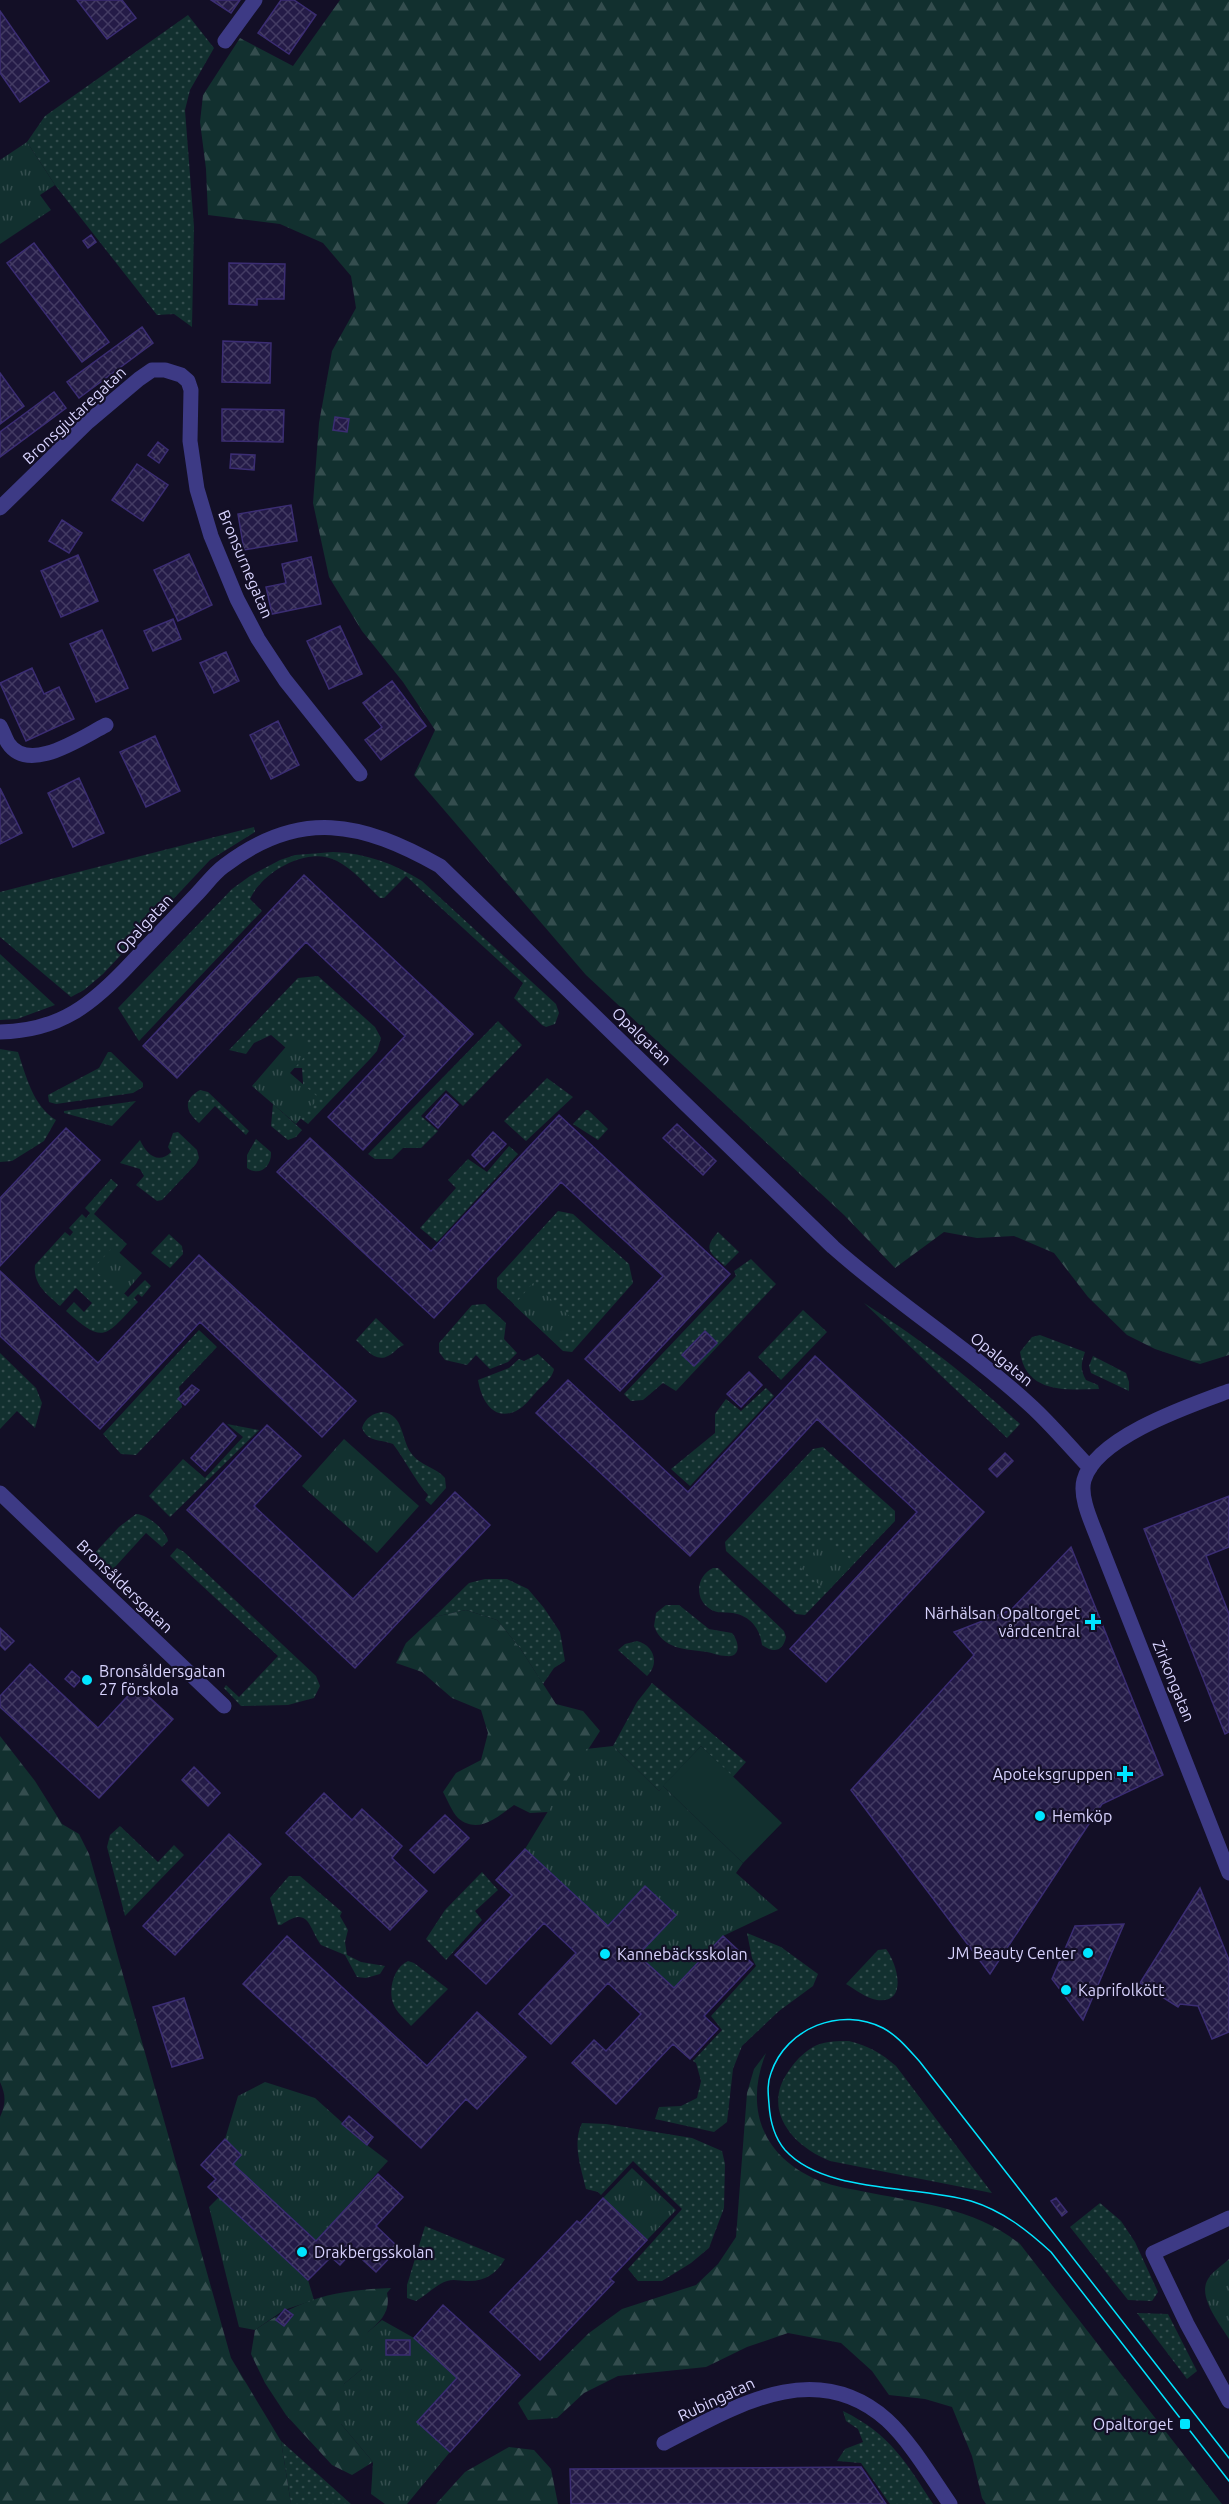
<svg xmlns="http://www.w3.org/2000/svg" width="1229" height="2504" viewBox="0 0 1229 2504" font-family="Ubuntu,sans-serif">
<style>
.grass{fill:url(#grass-dots)}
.forest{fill:url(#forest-firs)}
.park{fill:url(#park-tufts)}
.garden{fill:#12302f}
.building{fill:url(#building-cross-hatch);stroke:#3b2d73;stroke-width:1.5}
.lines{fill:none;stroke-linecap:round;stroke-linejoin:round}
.minor{stroke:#3d3a85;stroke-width:15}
.tram{stroke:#00e5ff;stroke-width:1.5}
.poi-dot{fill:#00e5ff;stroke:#130f26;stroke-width:2}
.labels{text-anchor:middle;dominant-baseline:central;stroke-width:4.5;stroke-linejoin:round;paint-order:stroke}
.street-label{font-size:16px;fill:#d9d4ff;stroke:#130f26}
.poi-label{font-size:16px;fill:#d9d4ff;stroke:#130f26;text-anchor:start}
</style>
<defs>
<pattern id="grass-dots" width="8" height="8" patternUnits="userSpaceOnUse" patternTransform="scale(1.5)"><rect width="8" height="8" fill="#12302f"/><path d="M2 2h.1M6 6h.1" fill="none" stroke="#344d4e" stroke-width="1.8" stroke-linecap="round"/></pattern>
<pattern id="forest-firs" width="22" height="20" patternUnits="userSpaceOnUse" patternTransform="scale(1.5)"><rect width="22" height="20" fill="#12302f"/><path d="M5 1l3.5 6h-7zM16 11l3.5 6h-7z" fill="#344d4e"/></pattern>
<pattern id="park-tufts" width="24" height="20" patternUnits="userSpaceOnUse" patternTransform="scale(1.5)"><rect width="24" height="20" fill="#12302f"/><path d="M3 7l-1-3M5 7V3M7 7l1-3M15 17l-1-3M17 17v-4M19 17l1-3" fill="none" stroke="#344d4e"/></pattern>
<pattern id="building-cross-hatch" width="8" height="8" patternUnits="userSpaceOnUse" patternTransform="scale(1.5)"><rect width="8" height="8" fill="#241b47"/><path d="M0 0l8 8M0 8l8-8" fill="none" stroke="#433b63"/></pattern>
</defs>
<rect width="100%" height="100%" fill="#130f26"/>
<path class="grass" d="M 188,15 L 214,48 L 190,90 L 185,110 L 194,227 L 192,327 L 174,314 L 157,315 L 55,185 L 27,142 L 45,116 Z
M 254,827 L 255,832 L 210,860 L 103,974 L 84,990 L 71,997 L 0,937 L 0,892 Z
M 333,852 C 366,853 395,864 422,881 L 556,1004 L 559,1013 L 555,1024 L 546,1027 L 542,1025 L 514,998 L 523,983 L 406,876 L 384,898 L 380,898 C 367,886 353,869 337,861 C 308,845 262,872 250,899 L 262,911 L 139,1041 L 118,1008 L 232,889 L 250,876 L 280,860 L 295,855 Z
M 0,954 L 55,1005 L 17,1019 L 0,1020 Z
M 318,976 L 375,1027 L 381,1038 L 377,1051 L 370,1059 L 308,1124 L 287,1108 L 304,1098 L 302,1068 L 289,1068 L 293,1054 L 271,1035 L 254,1043 L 246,1054 L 229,1050 L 298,978 Z
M 498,1021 L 522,1045 L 463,1106 L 446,1090 L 421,1116 L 438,1131 L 421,1148 L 403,1148 L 392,1159 L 375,1159 L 368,1154 Z
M 0,1049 L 18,1052 C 26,1076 33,1106 56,1120 L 44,1141 L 12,1161 L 0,1162 Z
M 108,1052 L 111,1052 L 143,1083 L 143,1087 L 133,1093 L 56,1104 L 49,1102 L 48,1095 L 99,1068 Z
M 547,1078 L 573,1097 L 526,1141 L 504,1121 Z
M 200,1090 L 208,1092 L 249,1131 L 246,1135 L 215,1106 L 199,1123 C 186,1112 182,1100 200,1090 Z
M 136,1101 L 112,1126 L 64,1113 L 64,1111 Z
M 273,1104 L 302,1130 L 296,1137 L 288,1140 L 271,1126 Z
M 586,1110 L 588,1110 L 608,1129 L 598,1140 L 573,1124 Z
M 178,1132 L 197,1150 L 199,1158 L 196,1164 L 162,1200 L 157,1201 L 136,1185 L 144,1176 L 140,1169 L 120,1163 L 140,1140 C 146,1154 158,1165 171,1152 L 168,1147 L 173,1133 Z
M 256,1139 L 271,1152 C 272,1166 260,1177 247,1168 L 247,1155 Z
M 509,1146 L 518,1154 L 437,1242 L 420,1228 L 456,1188 L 448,1180 L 468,1159 L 487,1172 Z
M 111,1179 L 118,1185 L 94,1214 L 127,1244 L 102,1273 L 128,1297 L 145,1280 L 151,1286 L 142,1297 L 138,1294 L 134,1298 L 138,1302 C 105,1336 105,1346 66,1311 L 74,1302 L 84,1312 L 92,1303 L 76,1288 L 60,1306 C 47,1294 33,1285 35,1265 L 65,1232 L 70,1236 L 73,1232 L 69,1228 L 82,1214 L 86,1218 L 90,1213 L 85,1208 Z
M 558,1211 L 573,1214 L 629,1264 L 633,1283 L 572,1352 L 563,1351 L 497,1288 L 497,1278 Z
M 718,1232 L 739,1252 L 725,1266 C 709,1252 703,1249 718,1232 Z
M 169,1234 L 182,1246 L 183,1254 L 170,1268 L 151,1253 Z
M 751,1259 L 776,1284 L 676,1391 L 663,1383 L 643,1400 L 631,1401 L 624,1394 L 736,1276 L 734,1271 Z
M 864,1303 C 923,1341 968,1376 1020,1424 L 1007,1438 Z
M 485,1304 L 506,1323 L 504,1339 L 517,1353 L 508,1362 L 490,1369 L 476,1355 L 467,1365 L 445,1360 L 439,1352 L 439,1343 L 472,1305 Z
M 803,1310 L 827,1332 L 781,1380 L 758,1357 Z
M 376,1318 L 404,1345 C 397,1347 395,1353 388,1356 C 375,1363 365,1348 356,1340 Z
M 199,1330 L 217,1347 L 179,1387 L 182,1407 L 136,1455 L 121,1454 L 103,1434 Z
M 1040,1335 L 1085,1352 C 1081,1364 1080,1369 1086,1380 L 1098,1385 L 1099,1389 C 1067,1390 1026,1394 1020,1352 L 1032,1337 Z
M 0,1353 L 36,1388 L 42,1403 L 35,1428 L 17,1411 L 0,1429 Z
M 538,1354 L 554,1369 C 552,1379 544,1384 537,1391 C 531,1398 524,1407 516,1411 C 492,1422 481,1398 478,1380 L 509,1368 L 519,1359 L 524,1361 Z
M 1093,1356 L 1126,1373 L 1129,1382 L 1129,1391 L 1091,1373 L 1089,1366 Z
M 766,1388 L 774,1396 L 690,1486 L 671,1469 L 715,1433 L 715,1414 L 726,1399 L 741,1411 Z
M 383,1412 C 404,1415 401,1439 411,1453 C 420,1466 436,1467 445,1478 L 446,1488 L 431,1505 L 425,1500 L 428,1495 C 414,1479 406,1461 393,1444 C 381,1439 368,1443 362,1428 C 365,1418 373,1413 383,1412 Z
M 227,1424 L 259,1430 L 170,1517 L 149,1496 L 183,1459 L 205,1478 L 243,1437 Z
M 823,1447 L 895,1511 L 895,1521 L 805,1615 L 796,1614 L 726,1551 L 725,1542 L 813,1449 Z
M 136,1514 C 147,1514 167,1531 168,1541 L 162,1547 L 146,1533 L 105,1578 L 91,1563 L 90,1558 L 119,1527 Z
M 177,1548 L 184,1552 L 316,1676 L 320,1686 L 314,1698 L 288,1705 L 241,1706 L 224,1688 L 226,1685 L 239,1697 L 278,1656 L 170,1556 Z
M 713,1568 L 718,1568 L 784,1631 L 786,1637 C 783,1652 773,1653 762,1645 C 760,1628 750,1616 733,1613 C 725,1612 717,1614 710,1609 C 694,1599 696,1576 713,1568 Z
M 485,1579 L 507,1579 L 528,1589 L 544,1608 L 560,1632 L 565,1661 L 554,1668 L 543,1684 L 520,1648 L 497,1620 L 466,1610 L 434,1617 L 469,1583 Z
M 666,1605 L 679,1605 L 709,1629 L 732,1633 C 739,1641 742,1658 726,1656 C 719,1656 713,1653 707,1652 C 686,1649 663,1650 654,1626 L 656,1613 Z
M 637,1641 C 654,1645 660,1664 647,1676 L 618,1650 L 625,1644 Z
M 652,1683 L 746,1762 L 732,1778 L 701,1746 L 659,1791 L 613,1746 L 637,1702 Z
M 120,1826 L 158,1862 L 174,1845 L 184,1855 L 125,1916 L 107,1847 L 110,1835 Z
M 482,1872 L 498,1890 L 475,1911 L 482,1920 L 446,1960 L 426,1939 L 445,1910 Z
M 289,1876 L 300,1876 L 342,1912 L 340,1916 L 348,1930 L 345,1942 L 347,1955 L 361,1962 L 385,1966 L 380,1974 L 366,1978 L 357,1977 L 345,1955 L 321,1945 C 308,1926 309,1905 281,1925 L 278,1925 L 270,1898 Z
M 747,1933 L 781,1947 L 818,1974 L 813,1986 L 779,2011 L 742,2046 L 733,2069 L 727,2122 L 714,2132 L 655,2119 L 659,2107 L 681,2106 L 697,2098 L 701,2081 L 696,2063 L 693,2061 L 722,2030 L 711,2016 L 756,1966 L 752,1958 Z
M 886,1949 C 897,1963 909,2004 877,2000 C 866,1998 856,1990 846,1984 L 878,1950 Z
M 408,1961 L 414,1963 L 448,1989 L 411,2026 C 405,2019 396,2012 393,2003 C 388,1989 394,1967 408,1961 Z
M 849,2041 C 869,2046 881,2053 896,2066 L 992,2193 L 830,2161 C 792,2146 760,2109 790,2069 C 797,2059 806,2050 817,2045 C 827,2041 839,2041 849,2041 Z
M 582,2123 L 606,2124 L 692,2138 L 722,2151 L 725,2164 L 724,2208 L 709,2248 L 691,2263 L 662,2281 L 638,2281 L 628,2269 L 682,2209 L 633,2161 L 601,2195 L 598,2192 L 586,2189 C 581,2168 572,2143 582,2123 Z
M 1100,2203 L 1121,2221 L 1135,2242 L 1158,2292 L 1152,2301 L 1128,2300 L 1070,2227 Z
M 425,2226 L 505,2259 C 496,2274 485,2282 466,2281 C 460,2281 454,2279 447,2281 C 435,2285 427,2295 416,2301 L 407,2298 L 407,2285 Z
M 1137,2313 L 1168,2314 L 1197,2371 L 1187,2379 Z
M 843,2411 C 890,2434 906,2462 933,2504 L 890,2504 L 861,2463 L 837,2461 L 845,2449 L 863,2442 L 858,2429 L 846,2421 Z
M 281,2441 L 351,2504 L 291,2504 Z"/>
<path class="forest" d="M 340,0 L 1229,0 L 1229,1355 L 1200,1364 L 1155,1349 L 1127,1335 L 1088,1297 L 1054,1253 L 1014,1236 L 977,1238 L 944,1232 L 895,1268 L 844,1215 L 586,975 L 414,775 L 435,730 L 403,682 L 362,631 L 329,577 L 313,503 L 319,423 L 332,351 L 356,308 L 351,276 L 323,243 L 280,224 L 208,215 L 206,169 L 200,122 L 203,95 L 240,38 L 293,66 Z
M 466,1610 L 497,1620 L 520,1648 L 556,1704 L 583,1711 L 600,1731 L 548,1812 L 530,1813 L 514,1805 C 497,1817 478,1835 458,1818 C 452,1812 447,1799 443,1792 L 456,1773 L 481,1760 L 488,1733 L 481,1710 L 452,1698 L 422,1672 L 396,1663 L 406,1643 L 434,1617 Z
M 0,1736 L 35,1781 L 62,1824 L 79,1834 L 89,1854 L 231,2358 L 281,2441 L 291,2504 L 0,2504 L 0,2117 C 6,2104 6,2095 0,2082 Z
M 766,2053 C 745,2105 760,2153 813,2178 C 828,2185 845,2188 861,2191 C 915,2202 976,2208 1020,2244 L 1222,2504 L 986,2504 L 982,2498 L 972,2456 L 952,2407 L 925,2399 L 889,2395 L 872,2371 L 841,2343 L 788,2333 L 747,2347 L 706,2367 L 618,2376 L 584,2393 L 557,2418 L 528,2420 L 518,2403 L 589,2333 L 622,2309 L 696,2285 L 718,2264 L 736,2237 L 747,2093 L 754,2069 Z
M 391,2288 L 387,2293 C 391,2311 381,2321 368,2332 L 362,2369 L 344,2384 L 341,2424 L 373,2462 L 352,2475 L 332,2465 L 286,2415 L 265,2383 L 251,2354 L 255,2330 C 302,2298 335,2290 391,2288 Z
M 509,2447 L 534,2450 L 551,2469 L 558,2504 L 436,2504 L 465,2472 Z"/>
<path class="park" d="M 27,142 L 55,185 L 40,195 L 51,210 L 0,244 L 0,160 Z
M 296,1035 L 312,1048 L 290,1073 L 319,1098 L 296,1124 L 252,1086 Z
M 113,1247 L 142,1273 L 123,1295 L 93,1269 Z
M 533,1283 L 575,1321 L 555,1343 L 514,1305 Z
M 344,1439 L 419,1506 L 377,1553 L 302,1486 Z
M 827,1538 L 854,1563 L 827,1592 L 800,1567 Z
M 613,1746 L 659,1791 L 663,1786 L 743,1863 L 736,1873 L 778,1910 L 723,1936 L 674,1988 L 638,1955 L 676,1915 L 645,1887 L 608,1926 L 525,1849 L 586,1749 Z
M 265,2082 L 315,2098 L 367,2145 L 388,2161 L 316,2241 L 233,2164 L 241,2155 L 225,2139 L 238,2096 Z
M 632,2168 L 676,2210 L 647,2240 L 603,2198 Z
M 219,2197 L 308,2280 L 314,2300 L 284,2310 L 255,2330 L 239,2327 L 209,2207 Z
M 1229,2259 L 1229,2339 C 1220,2324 1197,2297 1208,2279 C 1213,2271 1223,2265 1229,2259 Z
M 382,2320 L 414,2338 L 457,2378 L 417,2422 L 450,2452 L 407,2504 L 385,2504 L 371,2494 L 373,2462 L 341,2424 L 339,2400 L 344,2384 L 362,2369 L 356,2352 L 368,2332 Z"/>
<path class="garden" d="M 701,1746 L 782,1823 L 743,1863 L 663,1786 Z"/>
<path class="building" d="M 77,0 L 122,0 L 136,18 L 107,39 Z
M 211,0 L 240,0 L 231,13 Z
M 281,0 L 294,0 L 316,15 L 289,54 L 258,33 Z
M 0,11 L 49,81 L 20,102 L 0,73 Z
M 91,235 L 96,242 L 88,248 L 83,241 Z
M 34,243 L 109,342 L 82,362 L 7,263 Z
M 229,263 L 285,264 L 284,299 L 257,299 L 257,305 L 229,304 Z
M 142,327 L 153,343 L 79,398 L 67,382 Z
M 223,341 L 271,343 L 270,383 L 222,382 Z
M 0,373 L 24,406 L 0,424 Z
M 54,392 L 66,408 L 0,457 L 0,432 Z
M 222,409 L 284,410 L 283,442 L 222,441 Z
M 335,417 L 349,419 L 347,432 L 333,430 Z
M 158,442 L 168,450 L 159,463 L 148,455 Z
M 231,454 L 255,455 L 254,470 L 230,468 Z
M 137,464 L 168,485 L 143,521 L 112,500 Z
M 291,505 L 297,541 L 244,550 L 238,514 Z
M 62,520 L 82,533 L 69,553 L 49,541 Z
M 189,554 L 212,605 L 178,621 L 154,570 Z
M 78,555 L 98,601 L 61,617 L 41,571 Z
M 311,557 L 321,604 L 272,614 L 266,587 L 286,583 L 282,564 Z
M 173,619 L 181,639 L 153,651 L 144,631 Z
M 340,626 L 362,674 L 329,689 L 307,641 Z
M 102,630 L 128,688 L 96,702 L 70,644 Z
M 226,652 L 239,681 L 214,693 L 200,663 Z
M 32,668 L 44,694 L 59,687 L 74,719 L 26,741 L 0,683 Z
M 392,681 L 426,726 L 381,760 L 365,740 L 382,727 L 363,703 Z
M 278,721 L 299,765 L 271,779 L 250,735 Z
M 155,736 L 180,791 L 146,807 L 120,752 Z
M 79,778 L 104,833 L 73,847 L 48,793 Z
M 0,788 L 22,833 L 0,844 Z
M 304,875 L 473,1034 L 363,1150 L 328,1117 L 405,1036 L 306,942 L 177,1078 L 143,1046 Z
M 446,1094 L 458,1105 L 438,1128 L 426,1117 Z
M 559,1115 L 730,1274 L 620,1391 L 585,1359 L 663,1276 L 561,1182 L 434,1318 L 277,1172 L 310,1138 L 431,1251 Z
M 677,1124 L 716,1161 L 703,1175 L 663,1138 Z
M 66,1128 L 100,1160 L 0,1266 L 0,1198 Z
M 493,1132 L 506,1144 L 484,1167 L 472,1155 Z
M 199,1255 L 356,1401 L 322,1437 L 200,1322 L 100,1429 L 0,1336 L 0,1271 L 98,1363 Z
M 705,1331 L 717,1343 L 694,1366 L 682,1355 Z
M 815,1356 L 984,1512 L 826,1682 L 790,1649 L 917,1512 L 817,1419 L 690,1556 L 536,1413 L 568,1380 L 688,1492 Z
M 749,1372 L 762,1385 L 741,1407 L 727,1394 Z
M 192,1385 L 199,1390 L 185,1405 L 178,1399 Z
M 223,1423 L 236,1436 L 205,1471 L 191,1458 Z
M 267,1425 L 301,1456 L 254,1506 L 353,1599 L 455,1492 L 490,1525 L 355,1668 L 187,1510 Z
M 1005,1453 L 1013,1461 L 997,1477 L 989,1469 Z
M 1229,1496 L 1229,1547 L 1206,1556 L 1229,1614 L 1229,1732 L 1225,1734 L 1144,1529 Z
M 1071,1547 L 1163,1775 L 1102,1804 L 990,1974 L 851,1790 L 974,1655 L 954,1632 L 1011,1610 Z
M 0,1628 L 14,1641 L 5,1650 L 0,1645 Z
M 30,1664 L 98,1728 L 137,1686 L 173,1719 L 99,1798 L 0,1707 L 0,1696 Z
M 72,1671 L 81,1679 L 74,1687 L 65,1679 Z
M 194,1767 L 220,1793 L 208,1806 L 182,1780 Z
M 324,1793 L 352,1820 L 362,1809 L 402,1846 L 392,1858 L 427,1891 L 390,1930 L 286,1833 Z
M 445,1815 L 469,1838 L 434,1873 L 410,1850 Z
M 229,1834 L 261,1864 L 175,1955 L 143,1926 Z
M 525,1849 L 608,1926 L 645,1886 L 676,1915 L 638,1955 L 674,1988 L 723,1936 L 753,1964 L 704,2016 L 718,2029 L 690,2059 L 673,2044 L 616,2104 L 572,2063 L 594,2040 L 606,2051 L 641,2014 L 608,1983 L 551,2044 L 519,2014 L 576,1953 L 544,1923 L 486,1984 L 455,1955 L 512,1895 L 496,1880 Z
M 1200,1888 L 1229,1960 L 1229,2032 L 1212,2039 L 1198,2006 L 1180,2004 L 1178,2007 L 1140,1983 Z
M 1124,1924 L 1083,2020 L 1052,1979 L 1075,1926 Z
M 287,1936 L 427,2066 L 477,2012 L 526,2057 L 477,2109 L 466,2099 L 421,2148 L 243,1984 Z
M 184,1998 L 203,2058 L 172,2067 L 153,2007 Z
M 349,2116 L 373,2137 L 367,2145 L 342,2124 Z
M 225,2139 L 241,2155 L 233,2164 L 316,2241 L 378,2174 L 403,2197 L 376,2226 L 399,2248 L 376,2272 L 353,2251 L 340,2265 L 331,2257 L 308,2280 L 208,2187 L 216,2179 L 201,2165 Z
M 603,2198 L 647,2240 L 610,2279 L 614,2282 L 540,2360 L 490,2312 L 577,2221 L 580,2223 Z
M 1056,2198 L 1067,2212 L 1062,2216 L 1051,2201 Z
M 443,2305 L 520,2375 L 450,2452 L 417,2422 L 457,2378 L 414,2338 Z
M 285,2309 L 293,2315 L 284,2326 L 276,2320 Z
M 386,2340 L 410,2340 L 410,2355 L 386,2355 Z
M 861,2467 L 886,2504 L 571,2504 L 570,2469 Z"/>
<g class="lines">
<path class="minor" d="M 225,41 L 255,0
M 0,508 L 88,422 L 139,379 L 152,370 L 165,370 L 181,375 L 188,381 L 191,390 L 190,441 L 197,489 L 211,536 L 237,599 L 258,639 L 285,680 L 360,774
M 0,726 C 3,731 5,738 8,743 C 29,775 82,737 106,725
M 0,1032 C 60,1031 93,1004 132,962 C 153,940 174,918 195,896 C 205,886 213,874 224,866 C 300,808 362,822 440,866 L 833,1247 C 896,1303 968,1348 1030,1405 C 1051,1424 1070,1447 1090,1468
M 1229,1391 C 1191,1405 1096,1437 1084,1480 C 1079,1498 1093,1525 1099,1542 L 1229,1873
M 0,1493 L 224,1706
M 1229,2218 L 1153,2253 L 1187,2324 L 1229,2401
M 664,2443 C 734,2407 815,2356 887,2420 C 910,2441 932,2478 950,2504"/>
<path class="tram" d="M 1229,2458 L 920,2062 C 909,2050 898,2036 883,2028 C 841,2006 786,2028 771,2073 C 767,2083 768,2093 769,2104 C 770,2121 774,2137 785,2150 C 825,2194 916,2185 971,2201 C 1003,2211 1027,2230 1051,2252 L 1229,2481"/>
</g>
<g class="poi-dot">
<path d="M1090 1613h6v6h6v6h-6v6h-6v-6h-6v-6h6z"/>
<circle cx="87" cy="1680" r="6"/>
<path d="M1122 1765h6v6h6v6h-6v6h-6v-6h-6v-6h6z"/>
<circle cx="1040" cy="1816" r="6"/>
<circle cx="1088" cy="1953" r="6"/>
<circle cx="605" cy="1954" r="6"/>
<circle cx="1066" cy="1990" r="6"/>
<circle cx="302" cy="2252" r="6"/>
<rect x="1179" y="2418" width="12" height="12" rx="3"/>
</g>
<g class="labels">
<g class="street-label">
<text transform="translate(74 415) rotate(-43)">Bronsgjutaregatan</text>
<text transform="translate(246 564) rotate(67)">Bronsurnegatan</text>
<text transform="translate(144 924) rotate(-47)">Opalgatan</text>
<text transform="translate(642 1036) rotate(44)">Opalgatan</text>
<text transform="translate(1002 1359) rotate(39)">Opalgatan</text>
<text transform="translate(125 1586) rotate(44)">Bronsåldersgatan</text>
<text transform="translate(1174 1681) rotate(68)">Zirkongatan</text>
<text transform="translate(716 2399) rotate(-25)">Rubingatan</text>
</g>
<g class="poi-label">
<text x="1080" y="1613" text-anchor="end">Närhälsan Opaltorget<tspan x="1080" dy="18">vårdcentral</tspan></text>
<text x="99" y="1671">Bronsåldersgatan<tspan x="99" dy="18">27 förskola</tspan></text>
<text x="1113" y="1774" text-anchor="end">Apoteksgruppen</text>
<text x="1052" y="1816">Hemköp</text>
<text x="1076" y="1953" text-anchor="end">JM Beauty Center</text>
<text x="617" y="1954">Kannebäcksskolan</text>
<text x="1078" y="1990">Kaprifolkött</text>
<text x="314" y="2252">Drakbergsskolan</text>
<text x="1173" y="2424" text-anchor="end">Opaltorget</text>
</g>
</g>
</svg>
